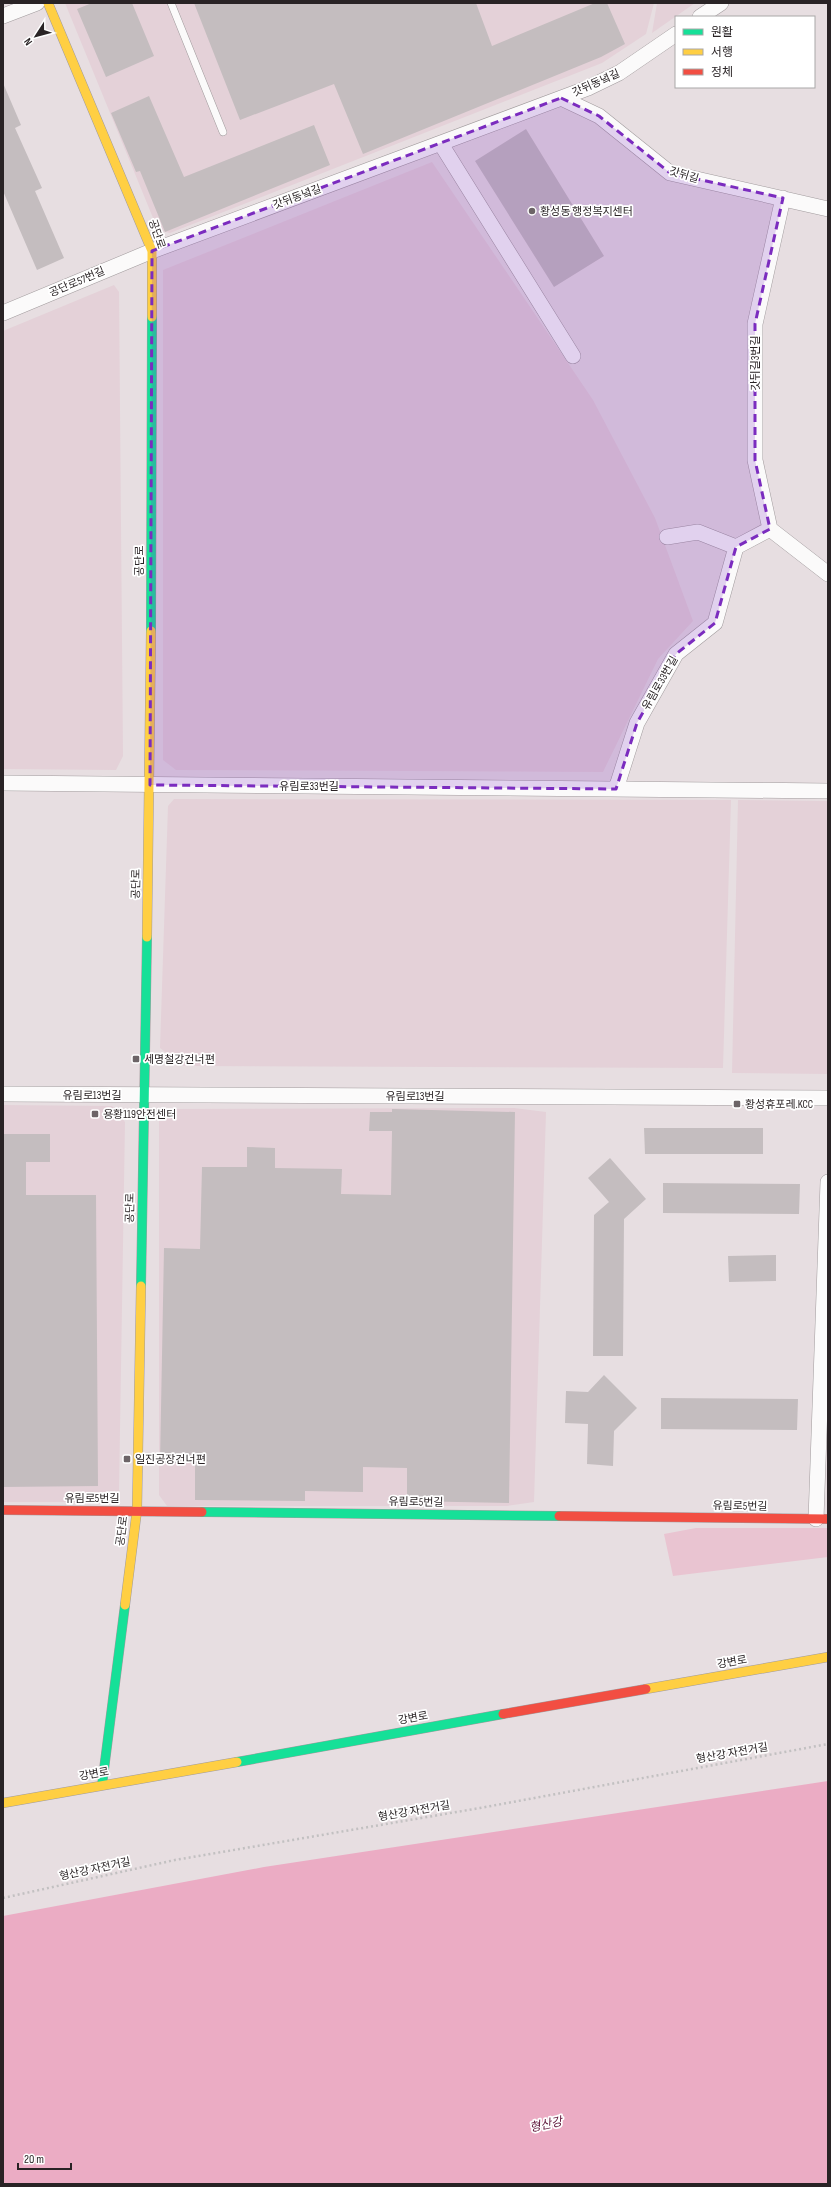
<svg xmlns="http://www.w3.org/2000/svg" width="831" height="2187" viewBox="0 0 831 2187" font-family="'Sofia Sans Condensed','Noto Sans KR',sans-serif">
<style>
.built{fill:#e4d1d8}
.green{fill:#e9c4d1}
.water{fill:#ebacc4}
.building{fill:#c4bdbf}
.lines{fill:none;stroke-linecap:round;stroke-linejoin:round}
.lane-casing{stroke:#a19b9d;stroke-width:8}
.street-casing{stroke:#a19b9d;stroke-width:16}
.fast-casing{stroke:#a19b9d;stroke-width:10}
.slow-casing{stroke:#a19b9d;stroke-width:10}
.jam-casing{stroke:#a19b9d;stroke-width:10}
.path{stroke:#c2c0c1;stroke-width:2.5;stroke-dasharray:2 3;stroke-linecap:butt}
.lane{stroke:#fbfafa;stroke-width:7}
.street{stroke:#fbfafa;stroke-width:15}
.fast{stroke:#16e098;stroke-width:9}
.slow{stroke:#ffcf43;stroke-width:9}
.jam{stroke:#f24e42;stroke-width:9}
.marked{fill:#7b2cbf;fill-opacity:0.2;stroke:#7b2cbf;stroke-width:3;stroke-dasharray:8 5;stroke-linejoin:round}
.poi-dot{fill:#6c6467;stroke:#fff;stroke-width:1.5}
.labels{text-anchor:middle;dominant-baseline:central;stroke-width:3.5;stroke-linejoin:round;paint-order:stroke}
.street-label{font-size:11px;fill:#292325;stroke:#fff}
.poi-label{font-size:11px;fill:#292325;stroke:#fff;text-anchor:start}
.water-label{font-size:12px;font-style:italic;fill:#5d1338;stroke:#fff}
</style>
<rect width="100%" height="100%" fill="#e7dee1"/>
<path class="built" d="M 65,3 L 654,3 L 646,34 L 602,63 L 170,233 L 158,230 Z
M 657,3 L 695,3 L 652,33 Z
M 432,162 L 593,400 L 655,518 L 693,621 L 658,659 L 603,772 L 176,770 L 163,760 L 163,270 Z
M 114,285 L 119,292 L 123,756 L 116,770 L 3,769 L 3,331 Z
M 174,799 L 731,800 L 723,1068 L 184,1066 L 160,1048 L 168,806 Z
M 738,800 L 828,801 L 828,1074 L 732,1073 Z
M 3,1105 L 112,1106 L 125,1122 L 119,1491 L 106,1502 L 3,1502 Z
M 514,1108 L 546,1112 L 534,1502 L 507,1506 L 167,1506 L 159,1495 L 159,1120 L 171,1109 Z"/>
<path class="green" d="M 696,1528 L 828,1528 L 828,1557 L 673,1576 L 664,1534 Z"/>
<path class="water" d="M 828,1781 L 828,2184 L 3,2184 L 3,1916 L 264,1867 Z"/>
<path class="building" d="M 92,3 L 132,3 L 154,56 L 106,77 L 77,9 Z
M 194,3 L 476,3 L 492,46 L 595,3 L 607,3 L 625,44 L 601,57 L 363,154 L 334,84 L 240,120 Z
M 3,83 L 21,125 L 15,128 L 42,188 L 35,191 L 64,258 L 37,270 L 3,191 Z
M 149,96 L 184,177 L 314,125 L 330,165 L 165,232 L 140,171 L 136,172 L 111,113 Z
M 526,129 L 604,256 L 554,287 L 475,161 Z
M 392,1109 L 515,1112 L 509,1503 L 407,1501 L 407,1468 L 363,1467 L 363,1492 L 305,1491 L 305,1501 L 195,1500 L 195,1463 L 160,1463 L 164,1248 L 200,1249 L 202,1167 L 247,1167 L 247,1147 L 275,1148 L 275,1168 L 342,1169 L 341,1194 L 391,1195 L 392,1131 L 369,1131 L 370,1112 L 392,1112 Z
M 644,1128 L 763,1128 L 763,1154 L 645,1154 Z
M 3,1134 L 50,1134 L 50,1162 L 26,1162 L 26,1195 L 96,1195 L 98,1486 L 3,1487 Z
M 610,1158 L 646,1199 L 624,1219 L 623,1356 L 593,1356 L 594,1215 L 609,1202 L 588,1178 Z
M 663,1183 L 800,1184 L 799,1214 L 663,1213 Z
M 776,1255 L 776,1281 L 729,1282 L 728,1256 Z
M 604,1375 L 637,1408 L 614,1431 L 613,1466 L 587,1464 L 588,1424 L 565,1423 L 566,1391 L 588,1392 Z
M 661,1398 L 798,1399 L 797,1430 L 661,1429 Z"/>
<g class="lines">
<defs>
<path id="lane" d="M 171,3 L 223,132"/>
<path id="street" d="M 3,16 L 37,3
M 700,17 L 721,3
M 561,98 L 599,116 L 670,173 L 828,209
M 441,144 L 573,356
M 783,198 L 755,324 L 755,460 L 770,529 L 828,574
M 3,313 L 152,251 L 588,88 L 619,73 L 676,34
M 667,537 L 698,532 L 736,547 L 770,529
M 3,783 L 828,791
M 616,789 L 637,723 L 676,654 L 715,623 L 736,547
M 3,1094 L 828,1098
M 816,1519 L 828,1182"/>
<path id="fast" d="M 151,631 L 152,317
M 141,1286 L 147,937
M 202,1512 L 559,1516
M 237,1762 L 503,1714
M 102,1785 L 125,1605"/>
<path id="slow" d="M 48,3 L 152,251 L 152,317
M 147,937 L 151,631
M 125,1605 L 137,1510 L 141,1286
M 646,1689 L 828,1657
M 3,1803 L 237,1762"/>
<path id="jam" d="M 3,1510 L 202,1512
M 559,1516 L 828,1519
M 503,1714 L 646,1689"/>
</defs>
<use href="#lane" class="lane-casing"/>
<use href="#street" class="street-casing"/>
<use href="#fast" class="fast-casing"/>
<use href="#slow" class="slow-casing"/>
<use href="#jam" class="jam-casing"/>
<path class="path" d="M 3,1898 L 175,1860 L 480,1808 L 828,1744"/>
<use href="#lane" class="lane"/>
<use href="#street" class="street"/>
<use href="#fast" class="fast"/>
<use href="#slow" class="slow"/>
<use href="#jam" class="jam"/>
</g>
<path class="marked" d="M 561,98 L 599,116 L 670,173 L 783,198 L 755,324 L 755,460 L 770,529 L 736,547 L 715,623 L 676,654 L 637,723 L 616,789 L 150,785 L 152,251 Z"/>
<g class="poi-dot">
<circle cx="532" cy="211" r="4"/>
<rect x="132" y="1055" width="8" height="8" rx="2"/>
<rect x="733" y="1100" width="8" height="8" rx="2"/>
<rect x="91" y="1110" width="8" height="8" rx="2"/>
<rect x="123" y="1455" width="8" height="8" rx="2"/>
</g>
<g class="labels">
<g class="street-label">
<text transform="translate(596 83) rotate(-24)">갓뒤동녘길</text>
<text transform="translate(684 175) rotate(17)">갓뒤길</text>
<text transform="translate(297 197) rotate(-20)">갓뒤동녘길</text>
<text transform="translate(157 234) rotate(71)">공단로</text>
<text transform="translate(77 282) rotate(-23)">공단로57번길</text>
<text transform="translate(755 363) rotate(-90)">갓뒤길3번길</text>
<text transform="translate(139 561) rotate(-90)">공단로</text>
<text transform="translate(660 683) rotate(-60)">유림로33번길</text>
<text x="309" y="786">유림로33번길</text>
<text transform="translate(136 884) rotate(-89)">공단로</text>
<text x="92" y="1095">유림로13번길</text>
<text x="415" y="1096">유림로13번길</text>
<text transform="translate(130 1208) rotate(-89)">공단로</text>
<text x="92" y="1498">유림로5번길</text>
<text transform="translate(416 1502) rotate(1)">유림로5번길</text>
<text transform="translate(740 1506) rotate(1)">유림로5번길</text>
<text transform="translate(122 1531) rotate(-83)">공단로</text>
<text transform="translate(732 1662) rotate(-10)">강변로</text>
<text transform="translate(413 1718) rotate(-10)">강변로</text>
<text transform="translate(732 1753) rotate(-10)">형산강 자전거길</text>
<text transform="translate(94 1774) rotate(-10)">강변로</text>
<text transform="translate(414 1811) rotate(-10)">형산강 자전거길</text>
<text transform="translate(95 1869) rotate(-12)">형산강 자전거길</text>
</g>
<g class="poi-label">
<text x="540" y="211">황성동 행정복지센터</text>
<text x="144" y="1059">세명철강건너편</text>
<text x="745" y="1104">황성휴포레.KCC</text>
<text x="103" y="1114">용황119안전센터</text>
<text x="135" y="1459">일진공장건너편</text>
</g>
<g class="water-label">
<text transform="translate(546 2125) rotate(-12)">형산강</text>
</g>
</g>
<rect width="831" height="2187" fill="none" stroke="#292325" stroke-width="8"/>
<rect x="675" y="16" width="140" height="72" fill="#ffffff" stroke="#a9a7a8"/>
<rect x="683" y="29" width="20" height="6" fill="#16e098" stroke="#a9a7a8"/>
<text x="711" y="36" font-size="12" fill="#292325">원활</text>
<rect x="683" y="49" width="20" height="6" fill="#ffcf43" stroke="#a9a7a8"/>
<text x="711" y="56" font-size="12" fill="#292325">서행</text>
<rect x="683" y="69" width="20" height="6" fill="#f24e42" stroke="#a9a7a8"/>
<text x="711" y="76" font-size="12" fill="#292325">정체</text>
<g transform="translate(36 36) rotate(234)" stroke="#ffffff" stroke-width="3" paint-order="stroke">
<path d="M0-3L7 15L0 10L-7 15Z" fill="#292325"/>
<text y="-6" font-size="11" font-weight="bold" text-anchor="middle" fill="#292325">N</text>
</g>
<path d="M18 2163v6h53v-6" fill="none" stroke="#292325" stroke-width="2"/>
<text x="24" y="2163" font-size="12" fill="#292325" stroke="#ffffff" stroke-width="3" paint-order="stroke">20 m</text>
</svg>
